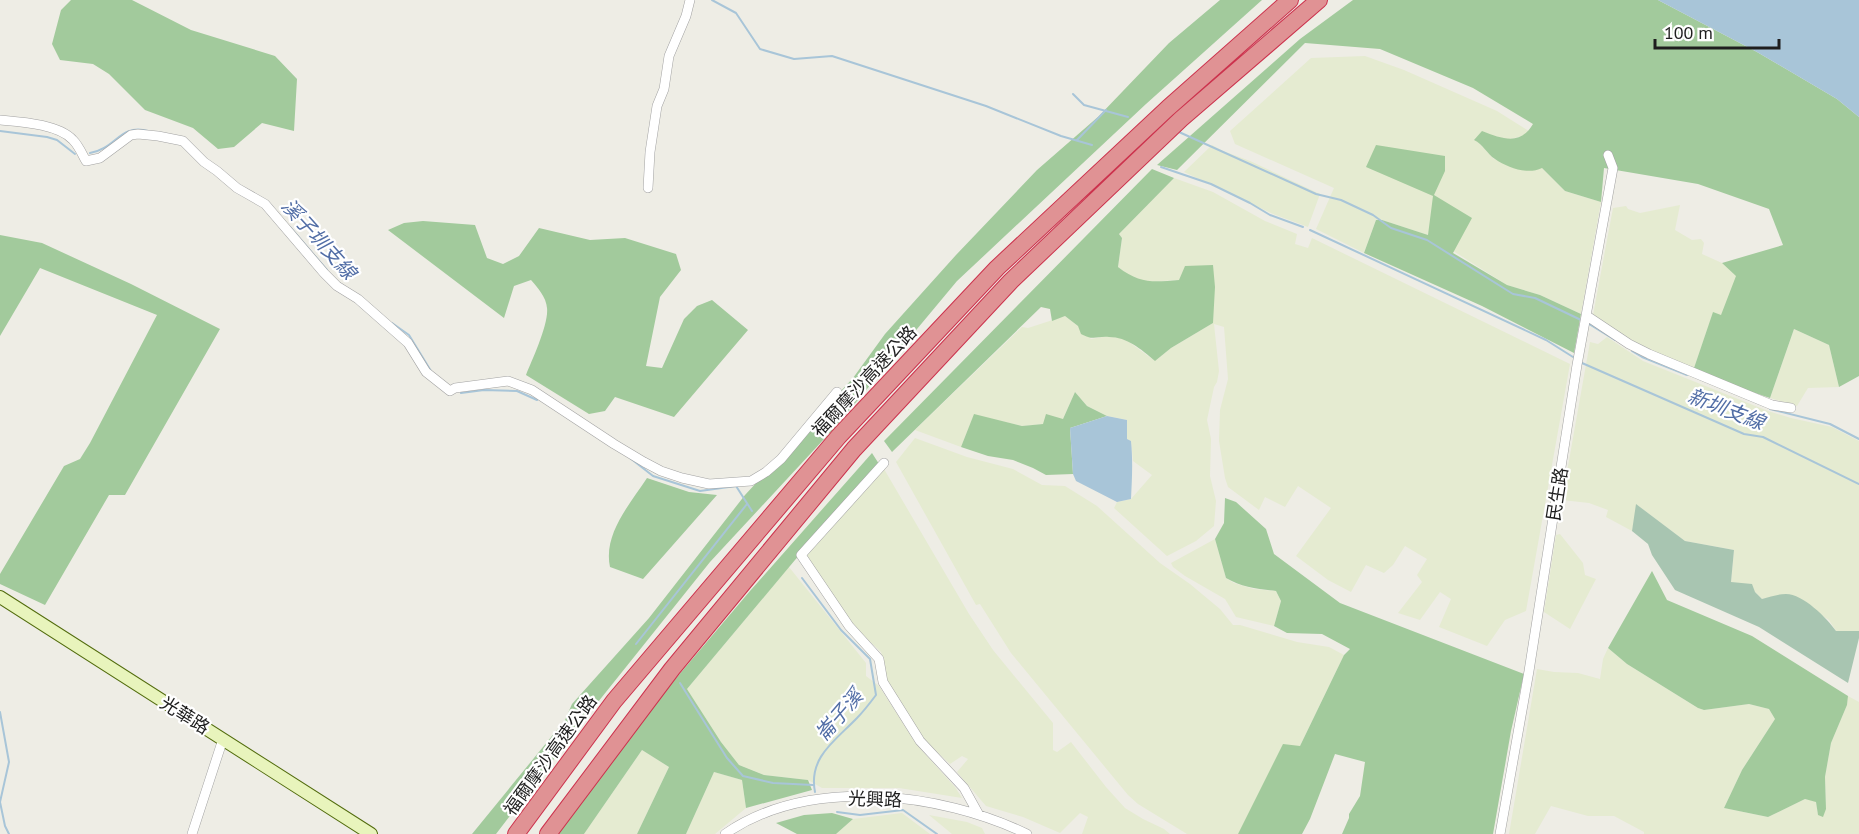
<svg xmlns="http://www.w3.org/2000/svg" width="1859" height="834" viewBox="0 0 1859 834" font-family="'PT Sans','Noto Sans TC',sans-serif">
<style>
.farmland{fill:#e5ebd1}
.forest{fill:#a2ca9c}
.cemetery{fill:#a8c5b1}
.water{fill:#a8c5d8}
.lines{fill:none;stroke-linecap:round;stroke-linejoin:round}
.stream{stroke:#a8c5d8;stroke-width:2}
.street-casing{stroke:#a2a2a2;stroke-width:10}
.secondary-casing{stroke:#526c0d;stroke-width:14}
.highway-casing{stroke:#cc324d;stroke-width:18}
.street{stroke:#fff;stroke-width:9}
.secondary{stroke:#e8f4bc;stroke-width:12}
.highway{stroke:#e09294;stroke-width:16}
.labels{text-anchor:middle;dominant-baseline:central;stroke-width:4.5;stroke-linejoin:round;paint-order:stroke}
.street-label{font-size:18px;fill:#1e1e1e;stroke:#fff}
.water-label{font-size:20px;font-style:italic;fill:#526ea6;stroke:#fff}
</style>
<rect width="100%" height="100%" fill="#eeede5"/>
<path class="farmland" d="M 1365,56 L 1404,70 L 1497,111 L 1529,131 L 1526,135 L 1507,140 L 1478,142 L 1494,159 L 1542,168 L 1565,191 L 1601,202 L 1581,314 L 1540,295 L 1507,285 L 1428,235 L 1382,220 L 1376,220 L 1364,253 L 1316,229 L 1334,188 L 1235,144 L 1230,131 L 1311,58 Z
M 1212,145 L 1223,151 L 1250,161 L 1320,194 L 1308,227 L 1273,214 L 1184,172 Z
M 1174,178 L 1213,192 L 1265,221 L 1297,234 L 1295,244 L 1308,248 L 1312,238 L 1570,364 L 1526,611 L 1505,620 L 1487,646 L 1439,627 L 1451,599 L 1440,592 L 1420,620 L 1398,613 L 1422,582 L 1417,575 L 1427,559 L 1405,546 L 1393,565 L 1384,573 L 1366,565 L 1351,592 L 1328,580 L 1296,556 L 1331,508 L 1298,486 L 1285,507 L 1265,497 L 1259,510 L 1228,487 L 1225,478 L 1219,441 L 1220,410 L 1228,379 L 1224,327 L 1214,324 L 1219,371 L 1217,382 L 1214,387 L 1207,420 L 1211,439 L 1210,476 L 1216,501 L 1214,526 L 1196,541 L 1167,556 L 1114,508 L 1117,502 L 1131,499 L 1152,475 L 1133,461 L 1131,441 L 1127,439 L 1127,420 L 1107,416 L 1087,406 L 1075,392 L 1063,419 L 1043,424 L 1022,426 L 974,415 L 961,447 L 915,430 L 1022,327 L 1028,328 L 1065,316 L 1078,326 L 1091,339 L 1107,336 L 1125,339 L 1155,361 L 1171,348 L 1213,323 L 1179,280 L 1147,282 L 1131,277 L 1118,267 L 1122,238 L 1119,234 Z
M 1680,205 L 1675,230 L 1692,240 L 1701,239 L 1704,243 L 1702,254 L 1722,263 L 1737,276 L 1721,316 L 1713,313 L 1694,368 L 1648,351 L 1593,315 L 1613,208 L 1626,206 L 1628,209 L 1640,213 Z
M 1794,329 L 1829,345 L 1839,387 L 1808,388 L 1797,406 L 1770,398 Z
M 1607,337 L 1643,361 L 1768,411 L 1791,418 L 1832,427 L 1859,441 L 1859,631 L 1836,631 L 1829,620 L 1787,594 L 1762,599 L 1755,592 L 1731,582 L 1734,550 L 1685,541 L 1637,505 L 1632,531 L 1606,517 L 1608,510 L 1589,503 L 1562,500 L 1590,342 L 1598,344 Z
M 915,438 L 967,457 L 1013,469 L 1042,485 L 1065,486 L 1097,506 L 1160,563 L 1190,584 L 1220,609 L 1233,625 L 1240,625 L 1297,642 L 1329,647 L 1344,655 L 1300,746 L 1238,834 L 1187,834 L 1138,804 L 1128,795 L 1011,653 L 980,604 L 976,605 L 896,462 Z
M 884,469 L 969,614 L 993,650 L 1053,723 L 1053,750 L 1057,752 L 1071,742 L 1106,787 L 1125,808 L 1143,819 L 1164,829 L 1170,834 L 1082,834 L 1088,817 L 1080,813 L 1060,833 L 1023,817 L 986,806 L 957,772 L 968,759 L 962,756 L 950,764 L 922,738 L 888,684 L 881,652 L 865,637 L 847,617 L 804,553 Z
M 1560,534 L 1583,563 L 1585,575 L 1596,579 L 1570,629 L 1544,612 L 1556,535 Z
M 1215,539 L 1226,578 L 1234,583 L 1254,589 L 1276,591 L 1281,601 L 1274,626 L 1236,617 L 1225,599 L 1185,576 L 1173,567 L 1171,563 Z
M 789,567 L 866,663 L 866,676 L 879,686 L 917,745 L 955,787 L 962,798 L 899,788 L 822,788 L 808,780 L 764,775 L 739,765 L 721,742 L 687,689 Z
M 1608,648 L 1627,664 L 1698,708 L 1704,710 L 1749,704 L 1769,709 L 1775,719 L 1742,770 L 1724,808 L 1768,817 L 1805,799 L 1816,801 L 1818,815 L 1826,809 L 1825,777 L 1831,743 L 1847,705 L 1848,696 L 1859,702 L 1859,834 L 1644,834 L 1644,832 L 1614,816 L 1588,816 L 1551,806 L 1535,834 L 1509,834 L 1537,669 L 1554,672 L 1578,673 L 1600,679 L 1603,659 Z
M 642,750 L 669,767 L 637,834 L 584,834 Z
M 714,772 L 742,780 L 746,808 L 715,834 L 686,834 Z
M 902,813 L 930,834 L 836,834 L 853,819 Z
M 929,815 L 967,822 L 982,828 L 985,834 L 952,834 Z"/>
<path class="forest" d="M 71,0 L 132,0 L 191,30 L 275,56 L 297,79 L 294,131 L 262,123 L 234,147 L 218,149 L 193,128 L 145,110 L 109,74 L 93,64 L 60,60 L 52,44 L 61,10 Z
M 1220,0 L 1262,0 L 1146,104 L 957,281 L 837,425 L 710,562 L 590,712 L 496,834 L 472,834 L 565,720 L 572,704 L 649,618 L 745,495 L 853,378 L 885,334 L 956,255 L 1037,170 L 1099,116 L 1169,43 Z
M 1353,0 L 1658,0 L 1757,52 L 1837,99 L 1859,117 L 1859,376 L 1839,387 L 1829,345 L 1794,329 L 1770,398 L 1737,387 L 1694,368 L 1713,312 L 1721,315 L 1736,276 L 1722,263 L 1783,245 L 1769,209 L 1698,184 L 1604,168 L 1601,202 L 1565,191 L 1542,168 C 1528,175 1508,168 1495,159 C 1487,154 1483,144 1474,140 L 1482,131 C 1503,139 1520,146 1533,124 L 1473,88 L 1380,49 L 1305,43 L 1177,170 L 1157,165 L 1300,39 Z
M 1376,145 L 1445,156 L 1445,171 L 1434,195 L 1472,218 L 1453,253 L 1507,285 L 1540,295 L 1581,314 L 1574,353 L 1482,306 L 1364,253 L 1376,220 L 1382,220 L 1428,235 L 1433,196 L 1366,167 Z
M 1152,169 L 1174,178 L 1119,234 L 1122,238 L 1118,267 C 1140,284 1153,282 1179,280 L 1185,266 L 1213,265 L 1215,287 L 1213,323 L 1171,348 L 1155,361 C 1141,349 1127,337 1109,337 C 1096,336 1094,341 1081,334 L 1078,326 L 1065,316 L 1052,321 L 1050,309 L 1041,307 L 892,452 L 884,441 Z
M 423,221 L 475,225 L 487,258 L 503,264 L 519,256 L 539,228 L 590,240 L 625,238 L 676,254 L 681,270 L 660,297 L 646,366 L 662,368 L 684,319 L 697,306 L 712,300 L 748,330 L 674,417 L 615,397 L 605,411 L 589,414 L 526,375 C 532,360 549,324 547,308 C 546,297 538,288 531,280 L 514,286 L 504,318 L 388,230 L 404,223 Z
M 0,235 L 42,243 L 131,284 L 220,329 L 125,495 L 109,495 L 45,605 L 0,584 L 0,574 L 64,466 L 80,459 L 90,443 L 157,315 L 40,268 L 0,336 Z
M 1075,392 L 1087,406 L 1107,416 L 1070,428 L 1073,474 L 1046,475 L 1033,468 L 1013,460 L 988,456 L 961,447 L 974,414 L 1022,426 L 1043,424 L 1046,414 L 1063,419 Z
M 872,453 L 879,464 L 795,560 L 687,689 L 721,742 L 739,765 L 764,775 L 808,780 L 812,790 L 746,808 L 742,780 L 714,772 L 686,834 L 637,834 L 669,767 L 642,750 L 584,834 L 556,834 L 644,716 L 750,591 Z
M 647,478 L 689,492 L 717,495 L 643,579 L 610,567 C 603,534 630,504 647,478 Z
M 1225,498 L 1236,502 L 1266,529 L 1274,554 L 1340,603 L 1524,674 L 1511,731 L 1493,834 L 1342,834 L 1349,818 L 1349,814 L 1360,796 L 1365,762 L 1335,754 L 1310,819 L 1302,834 L 1238,834 L 1283,744 L 1300,746 L 1344,655 L 1350,649 L 1322,634 L 1287,633 L 1274,626 L 1281,601 L 1276,591 C 1258,589 1241,587 1226,578 L 1215,539 L 1224,523 Z
M 1652,571 L 1667,600 L 1752,636 L 1848,696 L 1847,705 L 1831,743 L 1825,777 L 1826,809 L 1823,817 L 1818,815 L 1816,802 L 1805,799 L 1768,817 L 1724,808 L 1742,770 L 1775,719 L 1769,709 L 1749,704 L 1704,710 L 1698,708 L 1627,664 L 1608,648 Z
M 832,813 L 853,819 L 836,834 L 797,834 L 776,823 L 804,815 Z"/>
<path class="cemetery" d="M 1636,504 L 1685,541 L 1734,550 L 1731,582 L 1752,584 L 1755,592 L 1762,599 C 1770,597 1778,594 1786,594 C 1803,594 1827,618 1836,631 L 1859,631 L 1859,638 L 1848,683 L 1759,627 L 1675,590 L 1652,555 L 1648,544 L 1632,531 Z"/>
<path class="water" d="M 1658,0 L 1859,0 L 1859,117 L 1837,99 L 1757,52 Z
M 1107,416 L 1127,420 L 1127,439 L 1131,441 C 1133,461 1132,479 1131,499 L 1117,502 L 1076,481 L 1073,474 L 1070,428 Z"/>
<g class="lines">
<path class="stream" d="M 712,0 L 736,13 L 760,49 L 794,59 L 832,56 L 986,106 L 1061,136 L 1092,145
M 1073,94 L 1084,105 L 1128,117
M 0,131 L 47,137 L 57,140 L 75,154
M 1179,132 L 1316,194 L 1341,200 L 1373,215 L 1391,228 L 1427,240 L 1513,294 L 1535,298 L 1581,320
M 1077,140 L 1106,110
M 90,153 C 116,149 120,123 148,131
M 1161,167 L 1211,184 L 1250,203 L 1270,215 L 1303,227
M 290,227 L 327,270
M 1310,230 L 1546,340 L 1573,357
M 392,323 L 409,335 L 431,371
M 1589,324 L 1615,340
M 1632,351 L 1642,357 L 1687,375
M 1582,363 L 1744,434 L 1763,437 L 1859,484
M 461,393 L 484,390 L 517,391 L 537,400
M 1770,409 L 1830,424 L 1859,439
M 630,458 L 653,476 L 700,491 L 736,486 L 752,511
M 802,578 L 841,630 L 870,659 L 876,695 C 870,703 864,711 857,718 C 836,740 808,757 815,792
M 636,644 L 747,504
M 680,683 L 727,758 L 743,776 L 773,783 L 813,785
M 0,712 L 9,762 L 0,802 L 5,826 L 9,834
M 837,812 L 860,815 L 903,810 L 937,834"/>
<defs>
<path id="street" d="M 0,120 C 21,122 58,124 73,140 C 79,146 82,154 86,161 L 100,158 L 131,135 L 138,134 L 158,136 L 183,141 L 204,162 L 217,171 L 237,188 L 265,204 L 324,273 L 337,286 L 358,299 L 408,343 L 426,372 L 450,391 L 455,388 L 508,381 L 532,390 L 614,444 L 644,462 L 661,471 L 682,478 L 709,484 L 751,481 L 766,472 L 781,459 L 837,392
M 648,188 L 650,152 L 657,106 L 664,89 L 669,56 L 686,16 L 690,0
M 1587,316 L 1629,344 L 1649,354 L 1772,405 L 1791,408
M 884,463 L 801,555 L 849,626 L 879,659 L 883,682 L 920,741 L 964,788 L 979,815
M 192,834 L 223,739
M 725,834 C 809,776 940,792 1027,834
M 1500,834 L 1529,671 L 1577,365 L 1613,168 L 1608,155"/>
<path id="secondary" d="M 0,597 L 371,834"/>
<path id="highway" d="M 516,834 L 614,701 L 839,436 L 997,268 L 1168,108 L 1290,0
M 548,834 L 672,669 L 854,449 L 1011,281 L 1181,119 L 1319,0"/>
</defs>
<use href="#street" class="street-casing"/>
<use href="#secondary" class="secondary-casing"/>
<use href="#highway" class="highway-casing"/>
<use href="#street" class="street"/>
<use href="#secondary" class="secondary"/>
<use href="#highway" class="highway"/>
</g>
<g class="labels">
<g class="street-label">
<text transform="translate(864 381) rotate(-47)">福爾摩沙高速公路</text>
<text transform="translate(1557 494) rotate(-81)">民生路</text>
<text transform="translate(185 715) rotate(32)">光華路</text>
<text transform="translate(550 755) rotate(-54)">福爾摩沙高速公路</text>
<text transform="translate(875 799) rotate(2)">光興路</text>
</g>
<g class="water-label">
<text transform="translate(319 239) rotate(48)">溪子圳支線</text>
<text transform="translate(1726 409) rotate(21)">新圳支線</text>
<text transform="translate(839 715) rotate(-49)">崙子溪</text>
</g>
</g>
<path d="M1655 39v9h124v-9" fill="none" stroke="#1e1e1e" stroke-width="3"/>
<text x="1664" y="39" font-size="18" fill="#1e1e1e" stroke="#ffffff" stroke-width="4.5" paint-order="stroke">100 m</text>
</svg>
